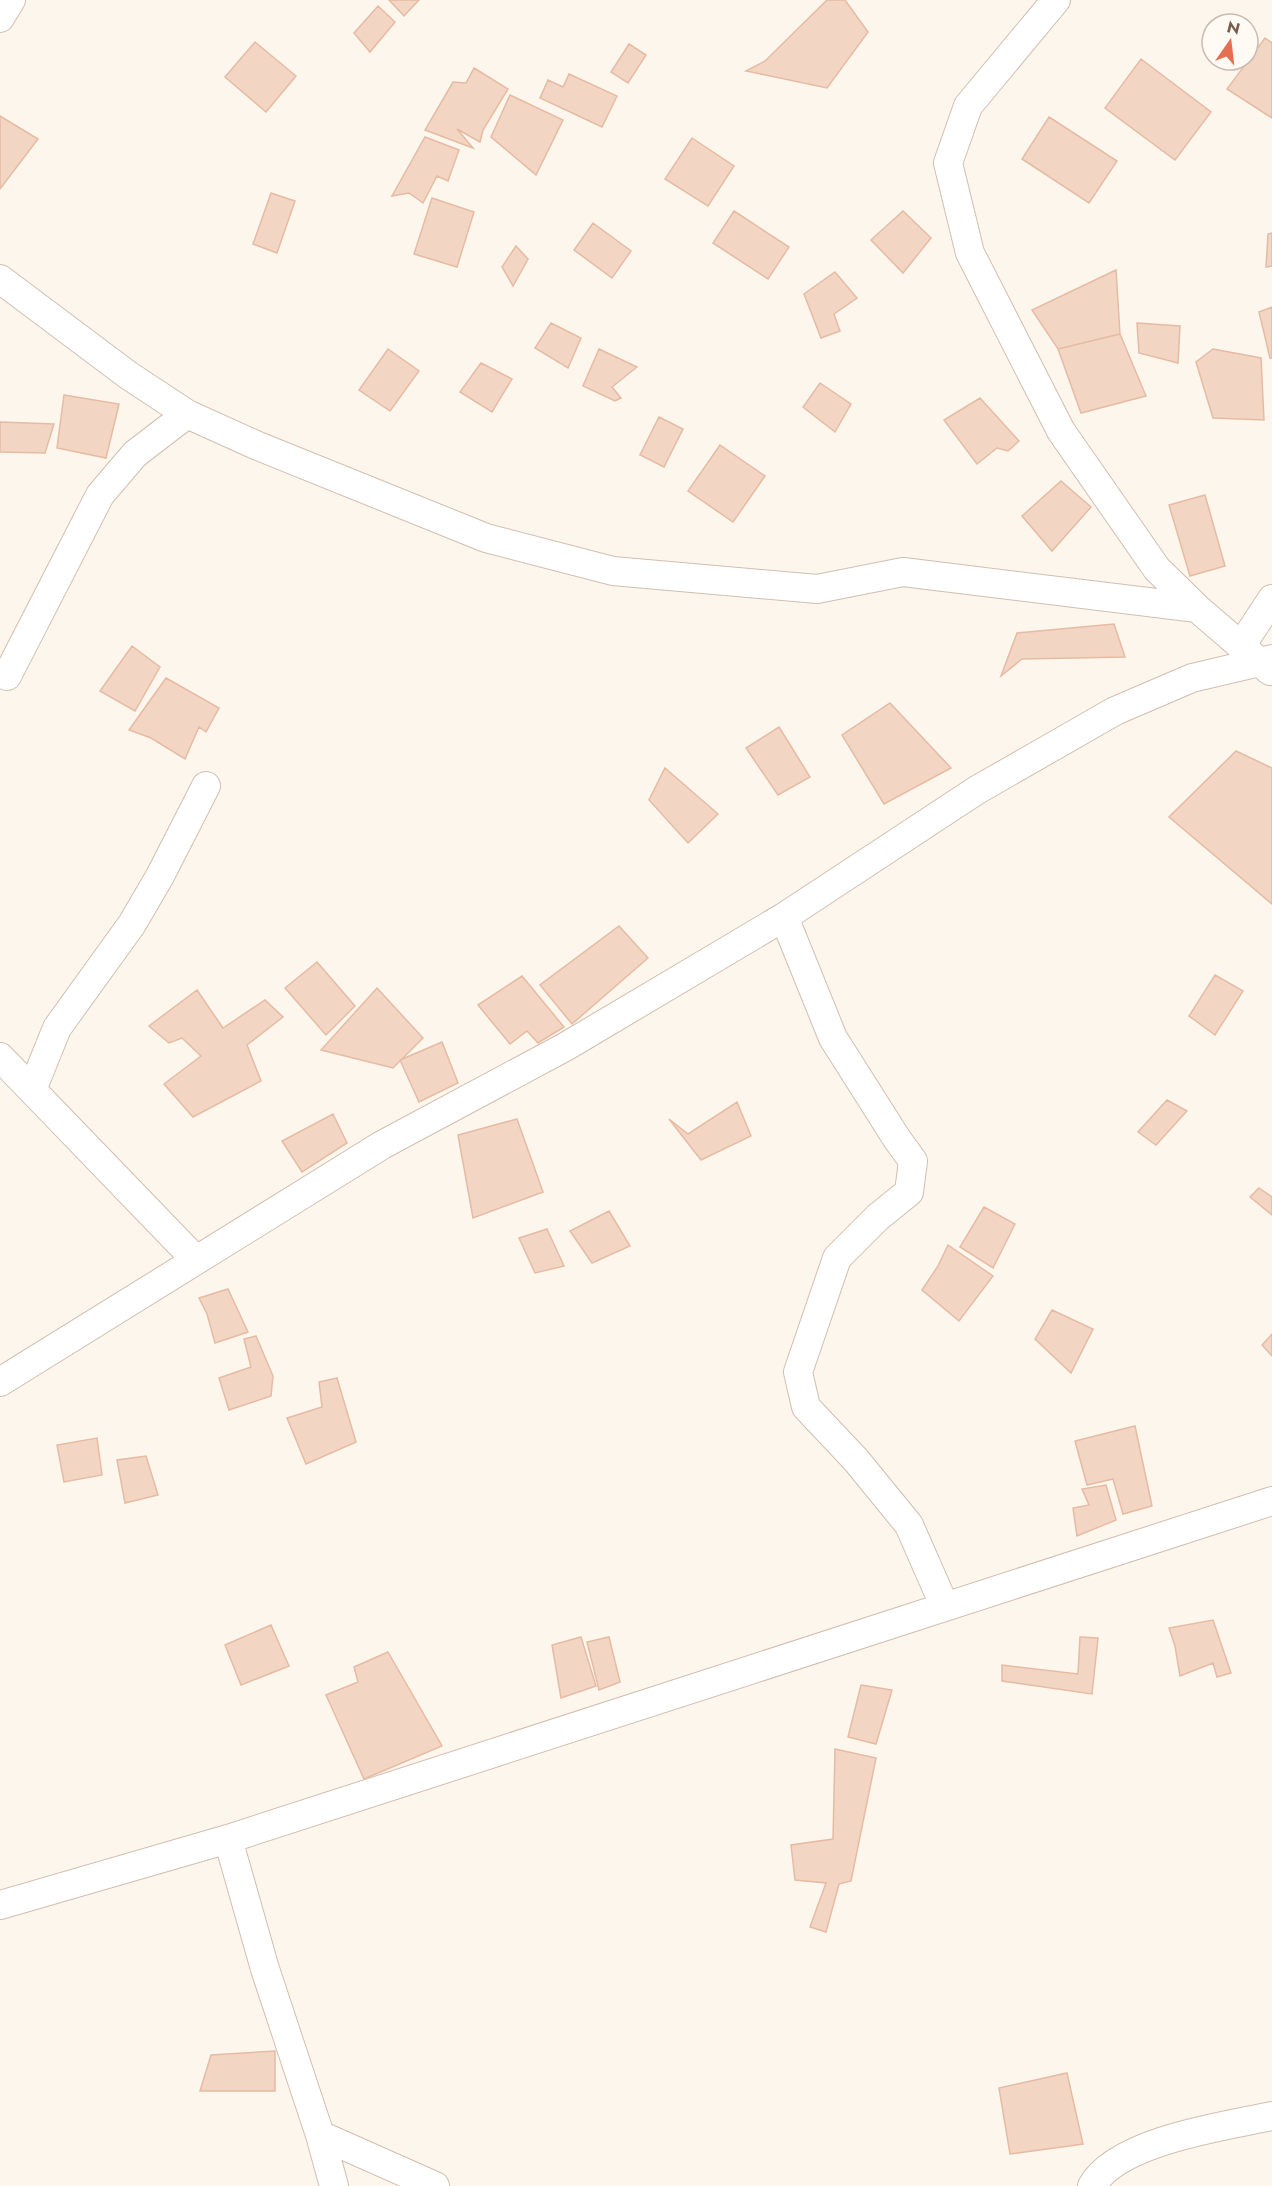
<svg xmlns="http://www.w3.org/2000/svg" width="1272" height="2186" viewBox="0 0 1272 2186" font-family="Jost,sans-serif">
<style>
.building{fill:#f3d5c3;stroke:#e6bba3;stroke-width:1.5}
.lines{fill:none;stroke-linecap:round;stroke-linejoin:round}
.street-casing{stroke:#d1beb0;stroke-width:30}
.street{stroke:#fff;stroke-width:28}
</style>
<rect width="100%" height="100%" fill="#fdf6ec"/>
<path class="building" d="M 389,0 L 419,0 L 404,16 Z
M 827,0 L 845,0 L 868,32 L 827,88 L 746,71 L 765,61 Z
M 378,6 L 395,22 L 370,52 L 354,33 Z
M 1265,38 L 1272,43 L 1272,118 L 1227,89 Z
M 255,42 L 296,76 L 266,112 L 225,77 Z
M 629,44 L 646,55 L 628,83 L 611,72 Z
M 1141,59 L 1211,112 L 1175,160 L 1105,108 Z
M 474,68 L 508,89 L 483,130 L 480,142 L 457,129 L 473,148 L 425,130 L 453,82 L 466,83 Z
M 569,74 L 617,96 L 602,127 L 540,98 L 548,80 L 563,87 Z
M 510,95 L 563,120 L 536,175 L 491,137 Z
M 0,116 L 38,139 L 0,189 Z
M 1049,117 L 1117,161 L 1089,203 L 1022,159 Z
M 425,137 L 459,150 L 448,181 L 437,176 L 423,203 L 409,193 L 392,196 Z
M 692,138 L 734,166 L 708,206 L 665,179 Z
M 271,193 L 295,201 L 277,253 L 253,244 Z
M 432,198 L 474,212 L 457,267 L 414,254 Z
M 734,211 L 789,247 L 768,279 L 713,243 Z
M 903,211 L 931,238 L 903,273 L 871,240 Z
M 593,223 L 631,251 L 612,278 L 574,250 Z
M 1272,233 L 1272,266 L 1266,267 L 1268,234 Z
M 516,246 L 528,259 L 513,286 L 502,267 Z
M 1116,270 L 1120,334 L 1058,349 L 1032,310 Z
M 835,272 L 857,298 L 834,314 L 840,331 L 821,338 L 804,294 Z
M 1272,307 L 1272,358 L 1270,358 L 1259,312 Z
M 551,323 L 581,338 L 568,368 L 535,348 Z
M 1137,323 L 1180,326 L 1178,363 L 1139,353 Z
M 1120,334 L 1146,396 L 1081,413 L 1058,349 Z
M 388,349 L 419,371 L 390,411 L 359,390 Z
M 599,349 L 637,367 L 612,387 L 621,398 L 615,401 L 583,386 Z
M 1213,349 L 1261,358 L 1264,420 L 1213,418 L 1196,362 Z
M 481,363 L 512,379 L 492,412 L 460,392 Z
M 820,383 L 851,404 L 835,432 L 803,407 Z
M 64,395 L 119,404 L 106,458 L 57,448 Z
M 980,398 L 1019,441 L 1008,451 L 997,448 L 977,464 L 944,420 Z
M 659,417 L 683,429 L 664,467 L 640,455 Z
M 0,422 L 54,424 L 45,453 L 0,452 Z
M 720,445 L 765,476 L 733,522 L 688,491 Z
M 1061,481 L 1091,507 L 1052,551 L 1022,516 Z
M 1205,495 L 1225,566 L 1190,576 L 1169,505 Z
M 1114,624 L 1125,657 L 1022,659 L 1001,676 L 1017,633 Z
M 132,646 L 160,667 L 135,711 L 100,691 Z
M 166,678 L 219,708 L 206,732 L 199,727 L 185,759 L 151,738 L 129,730 Z
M 890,703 L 951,768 L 884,804 L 842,735 Z
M 779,727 L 810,777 L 778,795 L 746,748 Z
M 1236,751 L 1272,768 L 1272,904 L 1169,817 Z
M 665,768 L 718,814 L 688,843 L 649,800 Z
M 619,926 L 648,958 L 572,1024 L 540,985 Z
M 317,962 L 355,1006 L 326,1035 L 285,988 Z
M 1215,975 L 1243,991 L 1215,1035 L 1189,1016 Z
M 522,976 L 564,1027 L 538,1043 L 527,1031 L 510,1044 L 478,1005 Z
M 377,988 L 423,1038 L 393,1068 L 321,1050 Z
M 197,990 L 223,1028 L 265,1000 L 283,1017 L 247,1045 L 261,1081 L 193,1117 L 164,1084 L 201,1056 L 182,1038 L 169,1043 L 149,1026 Z
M 442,1042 L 458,1083 L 419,1102 L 400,1060 Z
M 1167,1100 L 1187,1111 L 1156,1145 L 1138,1132 Z
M 737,1102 L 751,1136 L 701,1160 L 669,1119 L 688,1134 Z
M 333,1114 L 347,1143 L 302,1172 L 282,1141 Z
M 517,1119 L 543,1192 L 473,1218 L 458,1135 Z
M 1259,1188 L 1272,1197 L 1272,1215 L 1250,1197 Z
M 984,1207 L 1015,1224 L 993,1268 L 960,1247 Z
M 609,1211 L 630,1246 L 592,1263 L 570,1231 Z
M 547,1229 L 564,1266 L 535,1273 L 519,1238 Z
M 948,1245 L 993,1276 L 959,1321 L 922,1290 L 938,1266 Z
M 228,1289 L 248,1332 L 215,1343 L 207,1314 L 199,1298 Z
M 1052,1310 L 1093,1329 L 1071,1373 L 1035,1339 Z
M 1272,1334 L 1272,1356 L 1262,1345 Z
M 256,1336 L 273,1376 L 271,1396 L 229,1410 L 219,1378 L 251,1367 L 244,1339 Z
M 337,1378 L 356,1442 L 306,1464 L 287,1418 L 322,1407 L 319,1382 Z
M 1135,1426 L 1152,1506 L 1123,1514 L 1113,1479 L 1087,1485 L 1075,1441 Z
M 97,1438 L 102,1475 L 64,1482 L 57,1445 Z
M 146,1456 L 158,1495 L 125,1503 L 117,1460 Z
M 1106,1485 L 1116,1520 L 1077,1536 L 1073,1508 L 1089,1505 L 1082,1489 Z
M 1213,1620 L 1231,1673 L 1217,1677 L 1213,1663 L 1180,1676 L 1175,1646 L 1169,1628 Z
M 271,1625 L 289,1666 L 241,1685 L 225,1645 Z
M 581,1637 L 596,1686 L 561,1698 L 552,1645 Z
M 609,1637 L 620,1682 L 599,1690 L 587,1642 Z
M 1080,1637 L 1098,1638 L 1092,1694 L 1002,1681 L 1002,1665 L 1078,1674 Z
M 388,1652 L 442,1746 L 364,1779 L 326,1695 L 358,1682 L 354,1667 Z
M 861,1685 L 892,1690 L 876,1744 L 848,1737 Z
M 835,1749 L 876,1758 L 851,1881 L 839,1884 L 826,1932 L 810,1927 L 826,1883 L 795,1880 L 791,1845 L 833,1839 Z
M 275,2051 L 275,2091 L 200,2091 L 211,2055 Z
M 1067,2073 L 1083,2144 L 1010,2154 L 999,2088 Z"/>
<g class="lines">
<defs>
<path id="street" d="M 1056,0 L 968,106 L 948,163 L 970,253 L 1061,431 L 1157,569 L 1197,608 L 1270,671
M 0,18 L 11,0
M 0,279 L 128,375 L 187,414 L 258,446 L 486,538 L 613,571 L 817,589 L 903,572 L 1197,608
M 1241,646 L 1272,599
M 7,676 L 100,495 L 135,454 L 187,414
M 784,917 L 833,1038 L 897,1139 L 913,1161 L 909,1192 L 878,1217 L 837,1258 L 798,1372 L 806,1407 L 856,1460 L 909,1525 L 945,1607
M 0,1057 L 195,1259
M 32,1090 L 57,1028 L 132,924 L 160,876 L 206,786
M 0,1382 L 382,1145 L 565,1047 L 784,917 L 977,790 L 1115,711 L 1192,678 L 1272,659
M 228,1839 L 265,1969 L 320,2135 L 334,2186
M 0,1905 L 228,1839 L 1272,1501
M 320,2135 L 435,2186
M 1092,2186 C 1117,2141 1224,2126 1272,2116"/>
</defs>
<use href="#street" class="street-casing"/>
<use href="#street" class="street"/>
</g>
<g transform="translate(1230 42) rotate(14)"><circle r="28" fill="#fffaf3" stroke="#cabbb1" stroke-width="1.5"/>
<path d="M0-4.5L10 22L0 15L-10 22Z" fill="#e76f51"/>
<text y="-9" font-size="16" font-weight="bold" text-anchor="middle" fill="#7a5c4d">N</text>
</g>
</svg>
